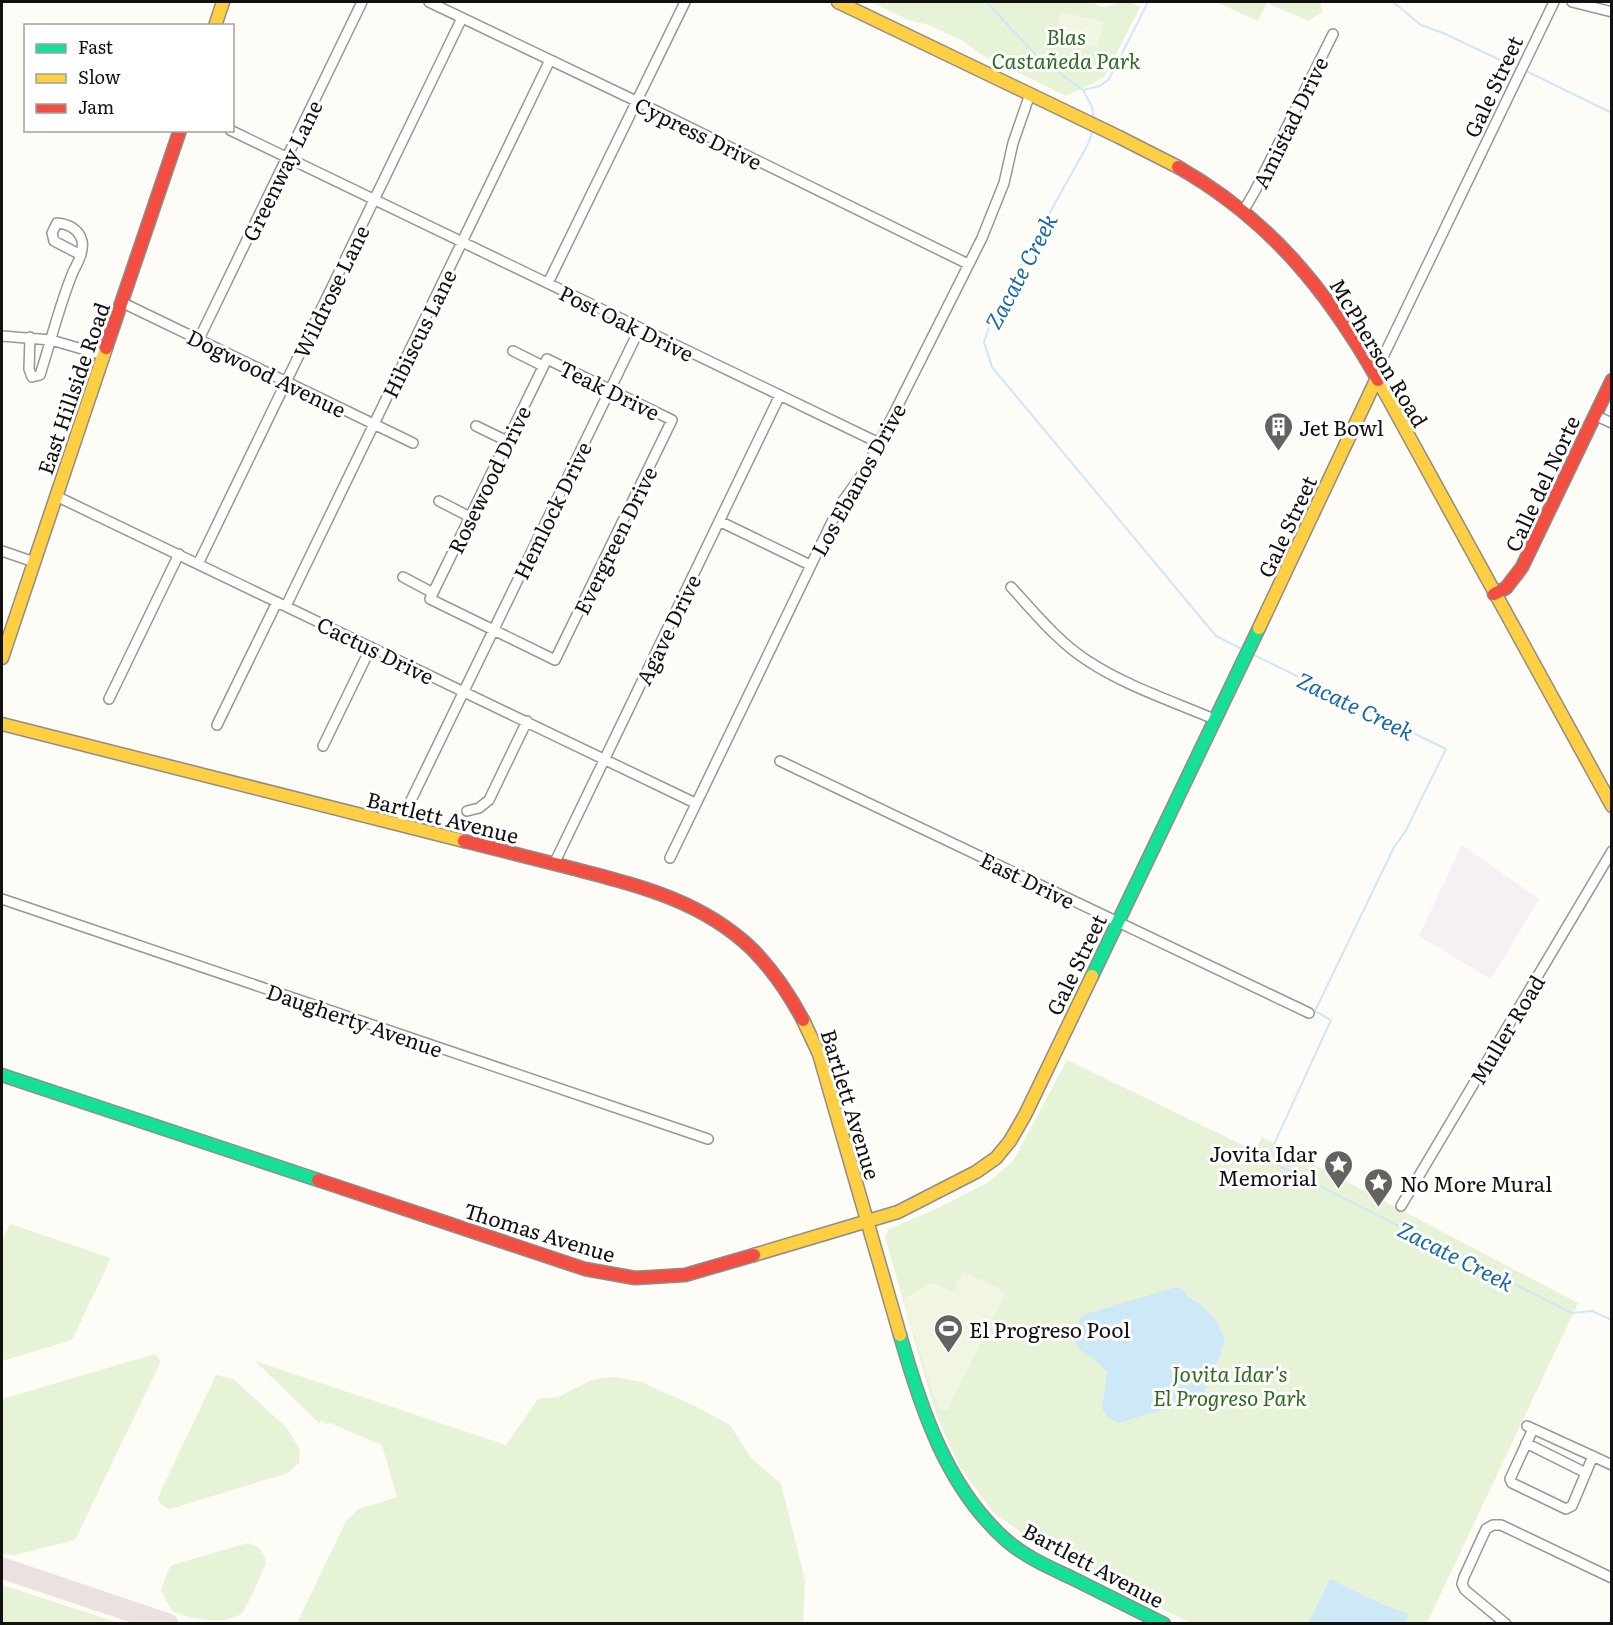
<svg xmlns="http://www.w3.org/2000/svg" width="1613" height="1625" viewBox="0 0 1613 1625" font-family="Literata,serif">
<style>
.industrial{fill:#f5f0f3}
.green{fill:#e7f3d7}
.pitch{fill:#f0f6e1}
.water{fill:#cde8f7}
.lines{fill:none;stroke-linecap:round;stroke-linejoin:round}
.stream{stroke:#cde8f7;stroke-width:2}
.taxiway{stroke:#ebe1df;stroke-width:21}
.street-casing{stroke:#979795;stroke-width:12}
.fast-casing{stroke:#8e8d8b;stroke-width:15}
.slow-casing{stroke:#8e8d8b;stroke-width:15}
.jam-casing{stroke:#8e8d8b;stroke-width:15}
.street{stroke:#fffffe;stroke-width:9}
.fast{stroke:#16e098;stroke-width:12}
.slow{stroke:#ffcf43;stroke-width:12}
.jam{stroke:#f24e42;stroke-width:12}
.labels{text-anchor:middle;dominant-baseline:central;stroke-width:6;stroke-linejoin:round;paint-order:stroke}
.park-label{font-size:21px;font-style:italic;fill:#2f6b1f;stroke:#fff}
.street-label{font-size:21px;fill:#111;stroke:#fff}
.poi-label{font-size:21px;fill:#111;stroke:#fff;text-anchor:start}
.water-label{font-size:22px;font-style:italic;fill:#1768a6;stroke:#fff}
</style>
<rect width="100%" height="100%" fill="#fdfcf7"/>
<path class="industrial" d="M 1462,845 L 1539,899 L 1491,979 L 1419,936 Z"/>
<path class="green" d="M 871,2 L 1093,2 C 1106,12 1108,5 1120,2 C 1127,0 1134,4 1140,7 L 1106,74 L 1103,78 L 1066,96 L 980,54 L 963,41 L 929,25 L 908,20 Z
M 1216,2 L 1320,2 L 1323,12 L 1308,21 L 1267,3 L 1258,21 Z
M 1067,1060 L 1255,1151 L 1262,1137 L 1578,1303 L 1427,1623 L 1191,1623 L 1056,1558 L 993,1512 L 959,1466 L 935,1412 L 885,1237 L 889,1229 L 936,1209 L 987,1183 L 1013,1161 Z
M 10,1224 L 111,1258 L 72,1340 L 2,1361 L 2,1241 Z
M 155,1354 L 161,1361 L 75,1540 L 15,1555 L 2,1554 L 2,1399 Z
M 255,1361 L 506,1445 L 538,1399 L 558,1397 L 594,1379 L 616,1377 L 641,1382 L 693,1405 L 730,1425 L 751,1458 L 781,1484 L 805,1580 L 803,1623 L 297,1623 L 346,1521 L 359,1509 L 397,1497 L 382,1445 L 330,1423 L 326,1424 L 322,1420 L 319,1423 Z
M 216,1375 L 233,1379 L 287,1428 L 300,1450 L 299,1463 L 288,1473 L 170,1509 L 164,1507 L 158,1500 L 160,1493 Z
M 248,1543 L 260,1548 L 265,1558 L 266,1564 C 260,1576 249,1605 241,1614 C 223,1625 192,1620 172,1611 L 161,1590 L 167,1573 L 172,1565 Z
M 2,1585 L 119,1623 L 2,1623 Z"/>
<path class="pitch" d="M 1061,12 L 1104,22 L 1097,48 L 1055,38 Z
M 962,1271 L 1006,1292 L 947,1411 L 938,1408 L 903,1299 L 931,1283 L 953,1292 Z"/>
<path class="water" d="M 1176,1287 L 1183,1290 L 1189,1298 L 1202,1305 L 1216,1321 L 1225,1339 L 1219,1358 L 1202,1396 L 1175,1406 L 1118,1423 L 1108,1417 L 1102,1408 L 1107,1372 C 1086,1346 1063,1356 1082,1315 Z
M 1330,1579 L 1384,1605 L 1409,1614 L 1405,1623 L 1308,1623 Z"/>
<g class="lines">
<path class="stream" d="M 986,2 L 1041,60 L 1083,90 L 1092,107 L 1094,120
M 1393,2 L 1421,25 L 1443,33 L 1515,67
M 1528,72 L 1612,113
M 1083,90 L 1100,86 L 1109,79 L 1148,2
M 1094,128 L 1088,144 L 994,313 L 984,342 L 992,367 L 1216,636 L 1244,650
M 1252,654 L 1446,749 L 1405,832 L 1394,847 L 1315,1011 L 1331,1020 L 1269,1155 L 1268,1160 L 1572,1313 L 1592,1311 L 1612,1320"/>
<path class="taxiway" d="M 2,1568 L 168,1624"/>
<defs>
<path id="street" d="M 429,2 L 636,101 L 968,264
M 1572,2 L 1612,12
M 230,130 L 879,443
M 1244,210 L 1255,191 L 1333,34
M 548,283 L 685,2
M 121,302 L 413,443
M 2,336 L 51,340 L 103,355
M 30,337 L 29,369 L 32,377 L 40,375 C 51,341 59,306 73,272 C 78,262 84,252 82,241 C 79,229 68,224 57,223 L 52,233 L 54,241 L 81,255
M 199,339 L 362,2
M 513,351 L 543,366
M 547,359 L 672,420 L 555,660 L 430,599 Z
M 1377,378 L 1383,357 L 1554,2
M 1594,415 L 1612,423
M 476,426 L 507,441
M 56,496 L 695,803
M 439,501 L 470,517
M 719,521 L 810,565
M 2,551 L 34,562
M 198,564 L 462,18
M 403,577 L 433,593
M 1011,587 C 1035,613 1058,642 1088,661 C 1124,685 1174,702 1214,719
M 286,606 L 550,60
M 109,699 L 179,554
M 217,725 L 277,602
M 323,746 L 371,647
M 780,761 L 1309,1013
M 467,811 L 479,808 L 489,800 L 527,721
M 399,825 L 640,328
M 670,858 L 840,505 L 866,469 L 982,238 L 1004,183 L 1013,143 L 1030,94
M 554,864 L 780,395
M 2,899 L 708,1139
M 1401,1206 L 1612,851
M 1527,1426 L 1612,1465
M 1533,1429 L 1510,1479 L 1512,1483 L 1566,1509 L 1572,1506 L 1593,1456
M 1526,1443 L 1586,1473
M 1506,1624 L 1465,1590 L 1462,1584 L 1464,1577 L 1486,1529 L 1493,1525 L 1501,1525 L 1612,1578"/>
<path id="fast" d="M 1092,976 L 1259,628
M 2,1075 L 318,1180
M 900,1335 C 921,1409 947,1488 1006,1540 C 1025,1557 1051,1568 1074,1579 C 1104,1594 1134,1609 1164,1624"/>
<path id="slow" d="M 838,2 L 1119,137 L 1178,167
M 215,26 L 223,2
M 1378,380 L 1612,806
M 1259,628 L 1377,378
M 2,658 L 106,348
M 2,724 L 464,841
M 803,1020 L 819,1054 L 900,1335
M 754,1255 L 898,1212 L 976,1172 L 996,1158 L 1010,1141 L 1025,1115 L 1092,976"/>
<path id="jam" d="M 1178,167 C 1269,219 1327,290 1378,380
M 106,348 L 180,130
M 1494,594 L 1506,588 L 1522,567 L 1612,380
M 464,841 C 501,850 538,860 575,869 C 640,886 702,901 752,949 C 773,970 789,994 803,1020
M 318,1180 L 585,1269 L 635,1278 L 685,1275 L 754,1255"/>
</defs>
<use href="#street" class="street-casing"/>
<use href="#fast" class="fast-casing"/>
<use href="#slow" class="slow-casing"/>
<use href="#jam" class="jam-casing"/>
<use href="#street" class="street"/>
<use href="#fast" class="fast"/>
<use href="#slow" class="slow"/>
<use href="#jam" class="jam"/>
</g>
<defs>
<symbol id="building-pin" viewBox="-11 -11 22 30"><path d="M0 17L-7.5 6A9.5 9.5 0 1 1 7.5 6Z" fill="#646362" stroke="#fff"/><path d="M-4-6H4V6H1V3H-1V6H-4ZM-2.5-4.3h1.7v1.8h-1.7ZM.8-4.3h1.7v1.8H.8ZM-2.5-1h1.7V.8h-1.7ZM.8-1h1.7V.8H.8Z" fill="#fff"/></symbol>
<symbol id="sight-pin" viewBox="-11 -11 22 30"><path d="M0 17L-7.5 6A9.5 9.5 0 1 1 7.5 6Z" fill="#646362" stroke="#fff"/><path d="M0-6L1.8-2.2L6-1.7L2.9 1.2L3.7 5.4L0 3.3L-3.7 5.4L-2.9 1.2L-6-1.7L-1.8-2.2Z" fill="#fff"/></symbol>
<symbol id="stadium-pin" viewBox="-11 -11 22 30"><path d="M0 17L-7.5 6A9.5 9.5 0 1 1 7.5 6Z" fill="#646362" stroke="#fff"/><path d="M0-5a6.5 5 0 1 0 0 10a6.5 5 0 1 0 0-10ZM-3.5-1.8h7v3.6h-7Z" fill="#fff"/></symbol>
</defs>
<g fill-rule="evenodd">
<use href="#building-pin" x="1262" y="410" width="33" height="45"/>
<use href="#sight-pin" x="1322" y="1148" width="33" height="45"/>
<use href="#sight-pin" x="1362" y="1166" width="33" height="45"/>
<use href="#stadium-pin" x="932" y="1312" width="33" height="45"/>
</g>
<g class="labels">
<g class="park-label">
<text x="1066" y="35">Blas<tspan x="1066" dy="24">Castañeda Park</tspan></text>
<text x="1230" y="1372">Jovita Idar's<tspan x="1230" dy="24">El Progreso Park</tspan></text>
</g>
<g class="street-label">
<text transform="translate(1492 86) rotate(-65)">Gale Street</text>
<text transform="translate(1289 122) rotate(-64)">Amistad Drive</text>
<text transform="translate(699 132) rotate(26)">Cypress Drive</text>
<text transform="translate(281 170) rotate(-64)">Greenway Lane</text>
<text transform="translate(330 291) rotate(-64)">Wildrose Lane</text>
<text transform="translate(627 322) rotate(26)">Post Oak Drive</text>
<text transform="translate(418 333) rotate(-64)">Hibiscus Lane</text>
<text transform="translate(1380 352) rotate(59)">McPherson Road</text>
<text transform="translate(267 372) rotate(26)">Dogwood Avenue</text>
<text transform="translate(72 388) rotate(-71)">East Hillside Road</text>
<text transform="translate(610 389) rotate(26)">Teak Drive</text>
<text transform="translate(488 479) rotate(-64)">Rosewood Drive</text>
<text transform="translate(857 479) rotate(-61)">Los Ebanos Drive</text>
<text transform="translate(1541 483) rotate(-65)">Calle del Norte</text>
<text transform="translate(551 510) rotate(-64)">Hemlock Drive</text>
<text transform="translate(1286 526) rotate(-65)">Gale Street</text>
<text transform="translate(614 540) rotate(-64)">Evergreen Drive</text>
<text transform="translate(667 629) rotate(-64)">Agave Drive</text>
<text transform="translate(376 649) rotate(26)">Cactus Drive</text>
<text transform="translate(443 816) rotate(14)">Bartlett Avenue</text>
<text transform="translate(1028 879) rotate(26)">East Drive</text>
<text transform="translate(1075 964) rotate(-64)">Gale Street</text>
<text transform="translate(355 1019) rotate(19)">Daugherty Avenue</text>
<text transform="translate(1506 1029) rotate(-59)">Muller Road</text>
<text transform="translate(852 1104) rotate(73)">Bartlett Avenue</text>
<text transform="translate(540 1231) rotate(17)">Thomas Avenue</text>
<text transform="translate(1094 1564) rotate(28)">Bartlett Avenue</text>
</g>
<g class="poi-label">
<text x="1299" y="426">Jet Bowl</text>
<text x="1317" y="1152" text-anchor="end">Jovita Idar<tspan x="1317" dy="24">Memorial</tspan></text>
<text x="1400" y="1182">No More Mural</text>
<text x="969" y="1328">El Progreso Pool</text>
</g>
<g class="water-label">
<text transform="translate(1020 271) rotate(-62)">Zacate Creek</text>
<text transform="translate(1356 705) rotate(26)">Zacate Creek</text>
<text transform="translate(1456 1255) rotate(27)">Zacate Creek</text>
</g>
</g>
<rect width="1613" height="1625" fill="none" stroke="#111111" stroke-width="6"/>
<rect x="24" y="24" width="210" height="108" fill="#ffffff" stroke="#a0a0a0" stroke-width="1.5"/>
<rect x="36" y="44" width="30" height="9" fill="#16e098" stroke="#a0a0a0" stroke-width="1.5"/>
<text x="78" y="54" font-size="18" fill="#111111">Fast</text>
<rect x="36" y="74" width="30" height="9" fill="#ffcf43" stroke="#a0a0a0" stroke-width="1.5"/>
<text x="78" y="84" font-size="18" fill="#111111">Slow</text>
<rect x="36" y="104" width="30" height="9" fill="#f24e42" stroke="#a0a0a0" stroke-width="1.5"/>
<text x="78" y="114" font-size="18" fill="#111111">Jam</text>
</svg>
